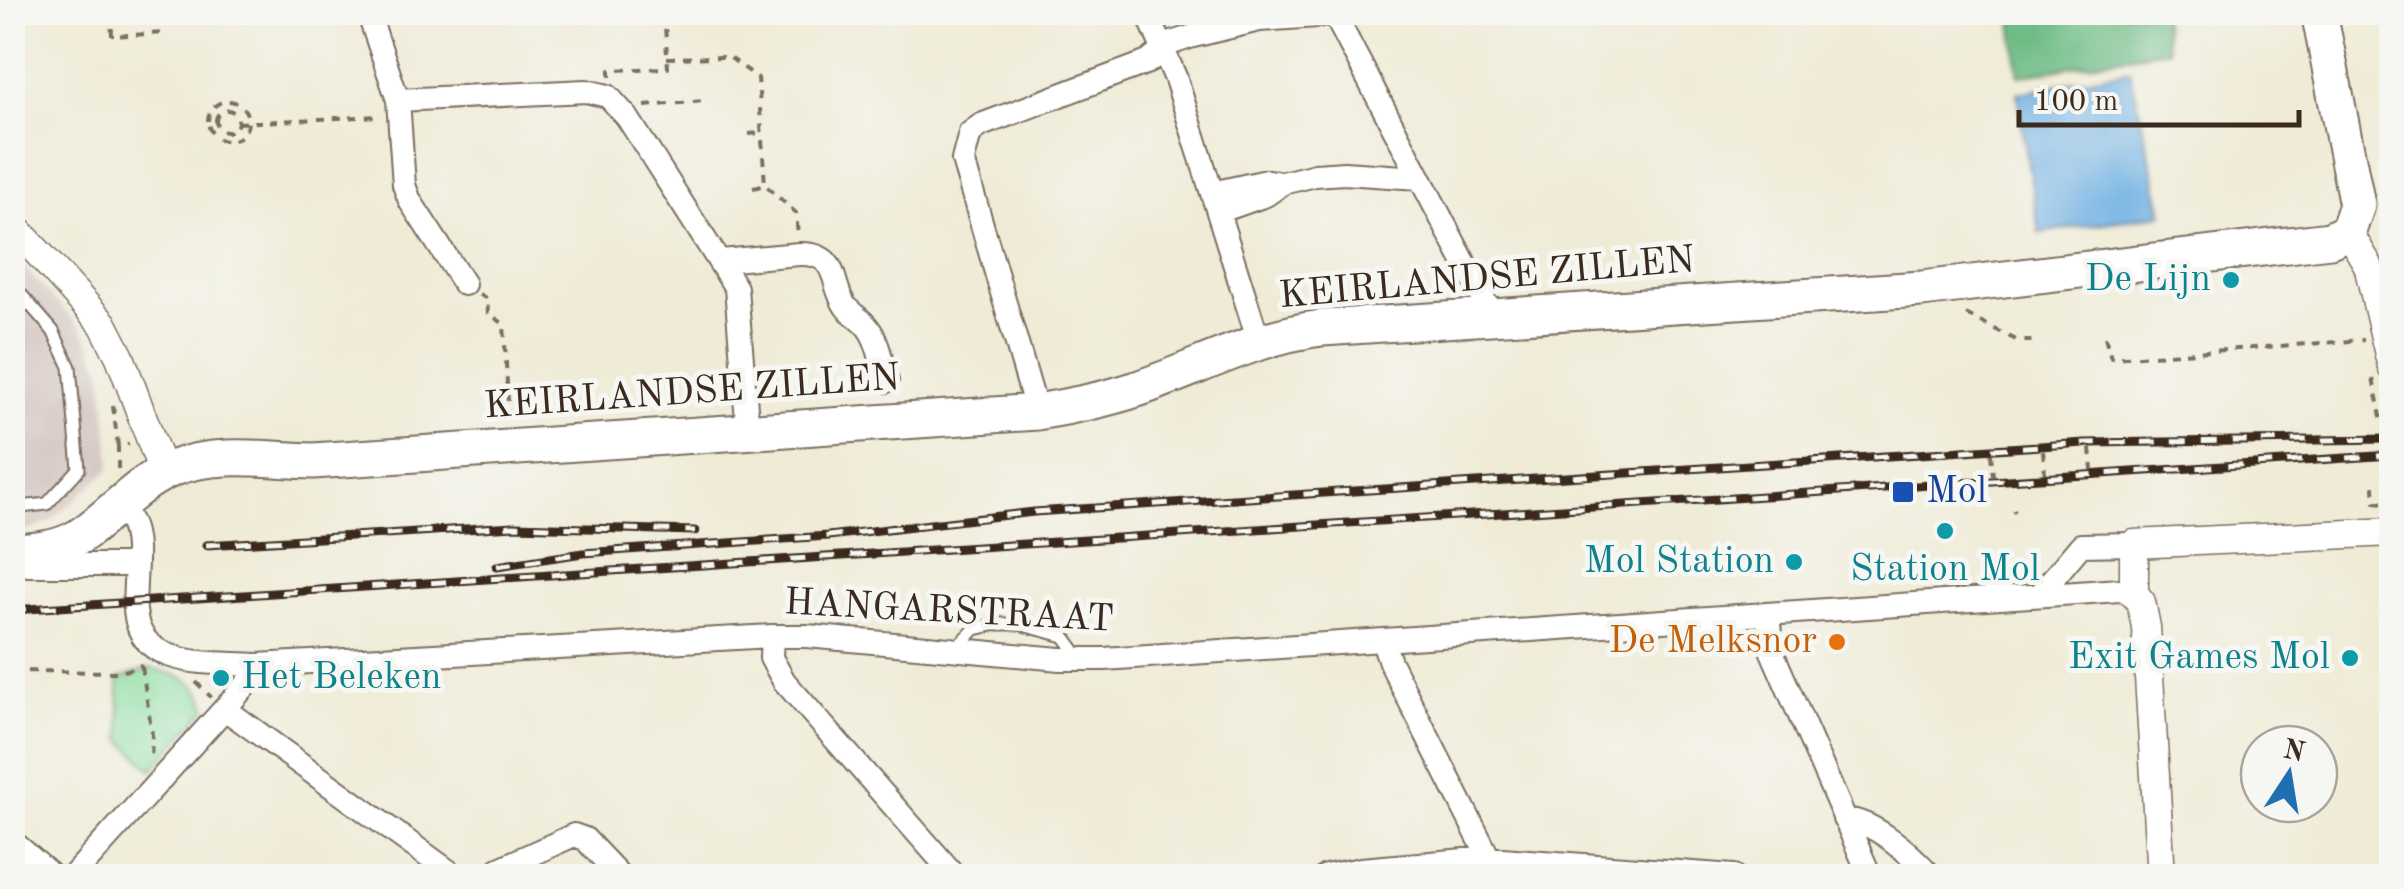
<svg xmlns="http://www.w3.org/2000/svg" width="2404" height="889" viewBox="0 0 2404 889" font-family="'Old Standard TT',serif">
<style>
.industrial{fill:#d0c0bc}
.green{fill:#89dd9f;stroke:#62845e;stroke-width:2.5}
.forest{fill:#6ebc86;stroke:#547352;stroke-width:2.5}
.water{fill:#6fb0e3;stroke:#556d80;stroke-width:2.5}
.lines{fill:none;stroke-linecap:round;stroke-linejoin:round}
.service-casing{stroke:#7a6e5e;stroke-width:15}
.minor-casing{stroke:#7a6e5e;stroke-width:26}
.tertiary-casing{stroke:#7a6e5e;stroke-width:31}
.primary-casing{stroke:#7a6e5e;stroke-width:39}
.path{stroke:#7a6e5e;stroke-width:4;stroke-dasharray:8 8;stroke-linecap:butt}
.service{stroke:#fff;stroke-width:11}
.minor{stroke:#fff;stroke-width:22}
.tertiary{stroke:#fff;stroke-width:28}
.primary{stroke:#fff;stroke-width:35}
.rail-casing{stroke:#3b2a1e;stroke-width:9}
.rail{stroke:#f6f6f2;stroke-width:5;stroke-dasharray:15;stroke-linecap:butt}
.culture-dot{fill:#0f9aa8;stroke:#f6f6f2;stroke-width:4}
.transit-dot{fill:#1a4fb4;stroke:#f6f6f2;stroke-width:4}
.food-dot{fill:#e8710a;stroke:#f6f6f2;stroke-width:4}
.labels{text-anchor:middle;dominant-baseline:central;stroke-width:10;stroke-linejoin:round;paint-order:stroke}
.street-label{font-size:38px;fill:#3b2a1e;stroke:#f6f6f2}
.culture-label{font-size:38px;fill:#0d838f;stroke:#f6f6f2;text-anchor:end}
.transit-label{font-size:38px;fill:#164399;stroke:#f6f6f2;text-anchor:start}
.food-label{font-size:38px;fill:#c56008;stroke:#f6f6f2;text-anchor:end}
</style>
<rect width="100%" height="100%" fill="#f6f6f2"/>
<filter id="ink" filterUnits="userSpaceOnUse"><feTurbulence type="fractalNoise" baseFrequency=".01" numOctaves="2"/><feDisplacementMap in="SourceGraphic" scale="20" xChannelSelector="R" yChannelSelector="G"/><feConvolveMatrix kernelMatrix="1 2 1 2 8 2 1 2 1" color-interpolation-filters="sRGB"/></filter>
<filter id="wash" filterUnits="userSpaceOnUse"><feTurbulence type="fractalNoise" baseFrequency=".0048" numOctaves="4" result="noise"/><feDisplacementMap in="SourceGraphic" scale="40" xChannelSelector="R" yChannelSelector="G"/><feGaussianBlur stdDeviation="2.25" result="paint"/><feColorMatrix in="noise" values="0 0 0 0 0 0 0 0 0 0 0 0 0 0 0 0 0 1.4 0 .05"/><feComposite in="paint" operator="in"/></filter>
<g filter="url(#wash)">
<rect width="100%" height="100%" fill="#efebd6"/>
<path class="industrial" d="M 12,255 L 84,331 L 102,369 L 111,462 L 110,469 L 49,522 L 34,529 L 13,531 Z"/>
<path class="green" d="M 150,668 C 176,674 200,679 207,708 L 152,770 L 122,740 L 118,679 Z"/>
<path class="forest" d="M 2011,13 L 2161,13 L 2168,49 L 2019,76 Z"/>
<path class="water" d="M 2130,70 L 2163,214 L 2039,233 L 2017,93 Z"/>
</g>
<g filter="url(#ink)">
<g class="lines">
<defs>
<path id="service" d="M 12,284 L 53,331 L 70,367 L 79,469 L 47,504 L 12,508
M 957,647 L 975,629 L 997,624 L 1019,624 L 1064,636 L 1081,659"/>
<path id="minor" d="M 368,12 L 398,100 L 404,185 L 410,201 L 464,284
M 1147,12 L 1176,79 L 1259,342
M 1333,12 L 1493,317
M 398,100 L 586,91 L 608,96 L 627,117 L 736,288 L 748,432
M 1212,193 L 1267,181 L 1275,182
M 1218,212 L 1266,195 L 1283,183 L 1315,175 L 1344,173 L 1419,178
M 721,261 L 799,254 C 841,253 829,283 846,307 C 853,315 863,320 869,329 C 879,342 882,366 887,381
M 1037,412 L 963,160 L 970,133 L 981,125 L 1148,62 L 1172,43 L 1193,36 L 1259,20 L 1333,15
M 117,504 C 122,510 128,516 131,523 C 149,566 109,636 171,656 C 197,665 230,663 257,665 L 772,636 L 807,636 L 1060,659 L 1104,659 L 2120,590 L 2134,594
M 28,565 L 134,565
M 2039,595 L 2081,545 L 2134,544
M 1768,615 L 1772,652 L 1870,876
M 772,636 L 771,658 L 784,681 L 955,876
M 1383,641 L 1390,662 L 1498,876
M 225,709 L 455,876
M 1844,819 C 1875,821 1911,854 1931,876
M 12,841 L 52,876
M 499,869 L 574,835 L 585,839 L 620,876
M 73,876 L 256,674 L 257,665
M 1326,876 L 1361,869 L 1488,858 L 1734,876"/>
<path id="tertiary" d="M 12,224 L 103,324 L 120,357 L 163,472
M 2348,231 L 2368,265 L 2392,367
M 2161,876 L 2146,627 L 2141,602 L 2134,594 L 2134,544 L 2392,532"/>
<path id="primary" d="M 12,552 C 36,551 60,549 80,536 C 113,514 136,483 174,468 C 216,451 269,460 313,461 L 1037,412 C 1071,406 1104,400 1137,389 C 1199,368 1256,336 1322,328 L 1922,289 L 2330,240 L 2348,231 L 2357,205 L 2319,12"/>
</defs>
<use href="#service" class="service-casing"/>
<use href="#minor" class="minor-casing"/>
<use href="#tertiary" class="tertiary-casing"/>
<use href="#primary" class="primary-casing"/>
<path class="path" d="M 111,12 L 112,36 L 166,33
M 176,12 L 177,26
M 651,18 L 664,17
M 667,58 L 729,57 L 758,78 L 765,185 L 796,213 L 798,236
M 610,77 L 610,70 L 668,68 L 664,12
M208 121a20 20 0 1 1 40 0a20 20 0 1 1-40 0Z
M 645,106 L 705,101
M216 121a11 11 0 1 1 22 0a11 11 0 1 1-22 0Z
M 238,123 L 379,116
M 749,134 L 761,133
M 753,188 L 765,185
M 479,294 L 487,299 L 488,313 L 504,324 L 509,422
M 1966,314 L 2018,341 L 2038,341
M 2105,337 L 2111,358 L 2364,340
M 2373,379 L 2383,426
M 113,406 L 118,446
M 2090,448 L 2092,470
M 2043,451 L 2045,473
M 1991,454 L 1993,476
M 118,469 L 118,446 L 129,444
M 2392,487 L 2374,487 L 2375,502 L 2392,504
M 2014,510 L 2015,512
M 142,667 L 152,735 L 151,761
M 12,671 L 121,672 L 142,665
M 196,682 L 211,697"/>
<use href="#service" class="service"/>
<use href="#minor" class="minor"/>
<use href="#tertiary" class="tertiary"/>
<use href="#primary" class="primary"/>
<defs>
<path id="rail" d="M 206,545 L 514,526 L 695,531
M 497,566 L 583,553 L 828,536 L 1034,512 L 2085,443 L 2392,439
M 12,610 L 2392,455"/>
</defs>
<use href="#rail" class="rail-casing"/>
<use href="#rail" class="rail"/>
</g>
</g>
<g class="culture-dot">
<circle cx="2231" cy="280" r="10"/>
<circle cx="1945" cy="531" r="10"/>
<circle cx="1794" cy="562" r="10"/>
<circle cx="2350" cy="658" r="10"/>
<circle cx="221" cy="678" r="10"/>
</g>
<rect class="transit-dot" x="1891" y="480" width="24" height="24" rx="5"/>
<circle class="food-dot" cx="1837" cy="642" r="10"/>
<g class="labels">
<g class="street-label">
<text transform="translate(1487 279) rotate(-5)">KEIRLANDSE ZILLEN</text>
<text transform="translate(692 393) rotate(-4)">KEIRLANDSE ZILLEN</text>
<text transform="translate(949 612) rotate(3)">HANGARSTRAAT</text>
</g>
<g class="culture-label">
<text x="2211" y="280">De Lijn</text>
<text x="1774" y="562">Mol Station</text>
<text x="1945" y="570" text-anchor="middle">Station Mol</text>
<text x="2330" y="658">Exit Games Mol</text>
<text x="241" y="678" text-anchor="start">Het Beleken</text>
</g>
<g class="transit-label">
<text x="1926" y="492">Mol</text>
</g>
<g class="food-label">
<text x="1817" y="642">De Melksnor</text>
</g>
</g>
<rect width="2404" height="889" fill="none" stroke="#f6f6f2" stroke-width="50"/>
<g transform="translate(2289 774) rotate(12)"><circle r="48" fill="#f6f6f2" stroke="#aba49d" stroke-width="2.5"/>
<path d="M0-8L18 38L0 25L-18 38Z" fill="#1f6fb2"/>
<text y="-15" font-size="28" font-weight="bold" text-anchor="middle" fill="#3b2a1e">N</text>
</g>
<path d="M2019 110v15h280v-15" fill="none" stroke="#3b2a1e" stroke-width="5"/>
<text x="2034" y="110" font-size="30" fill="#3b2a1e" stroke="#f6f6f2" stroke-width="8" paint-order="stroke">100 m</text>
</svg>
